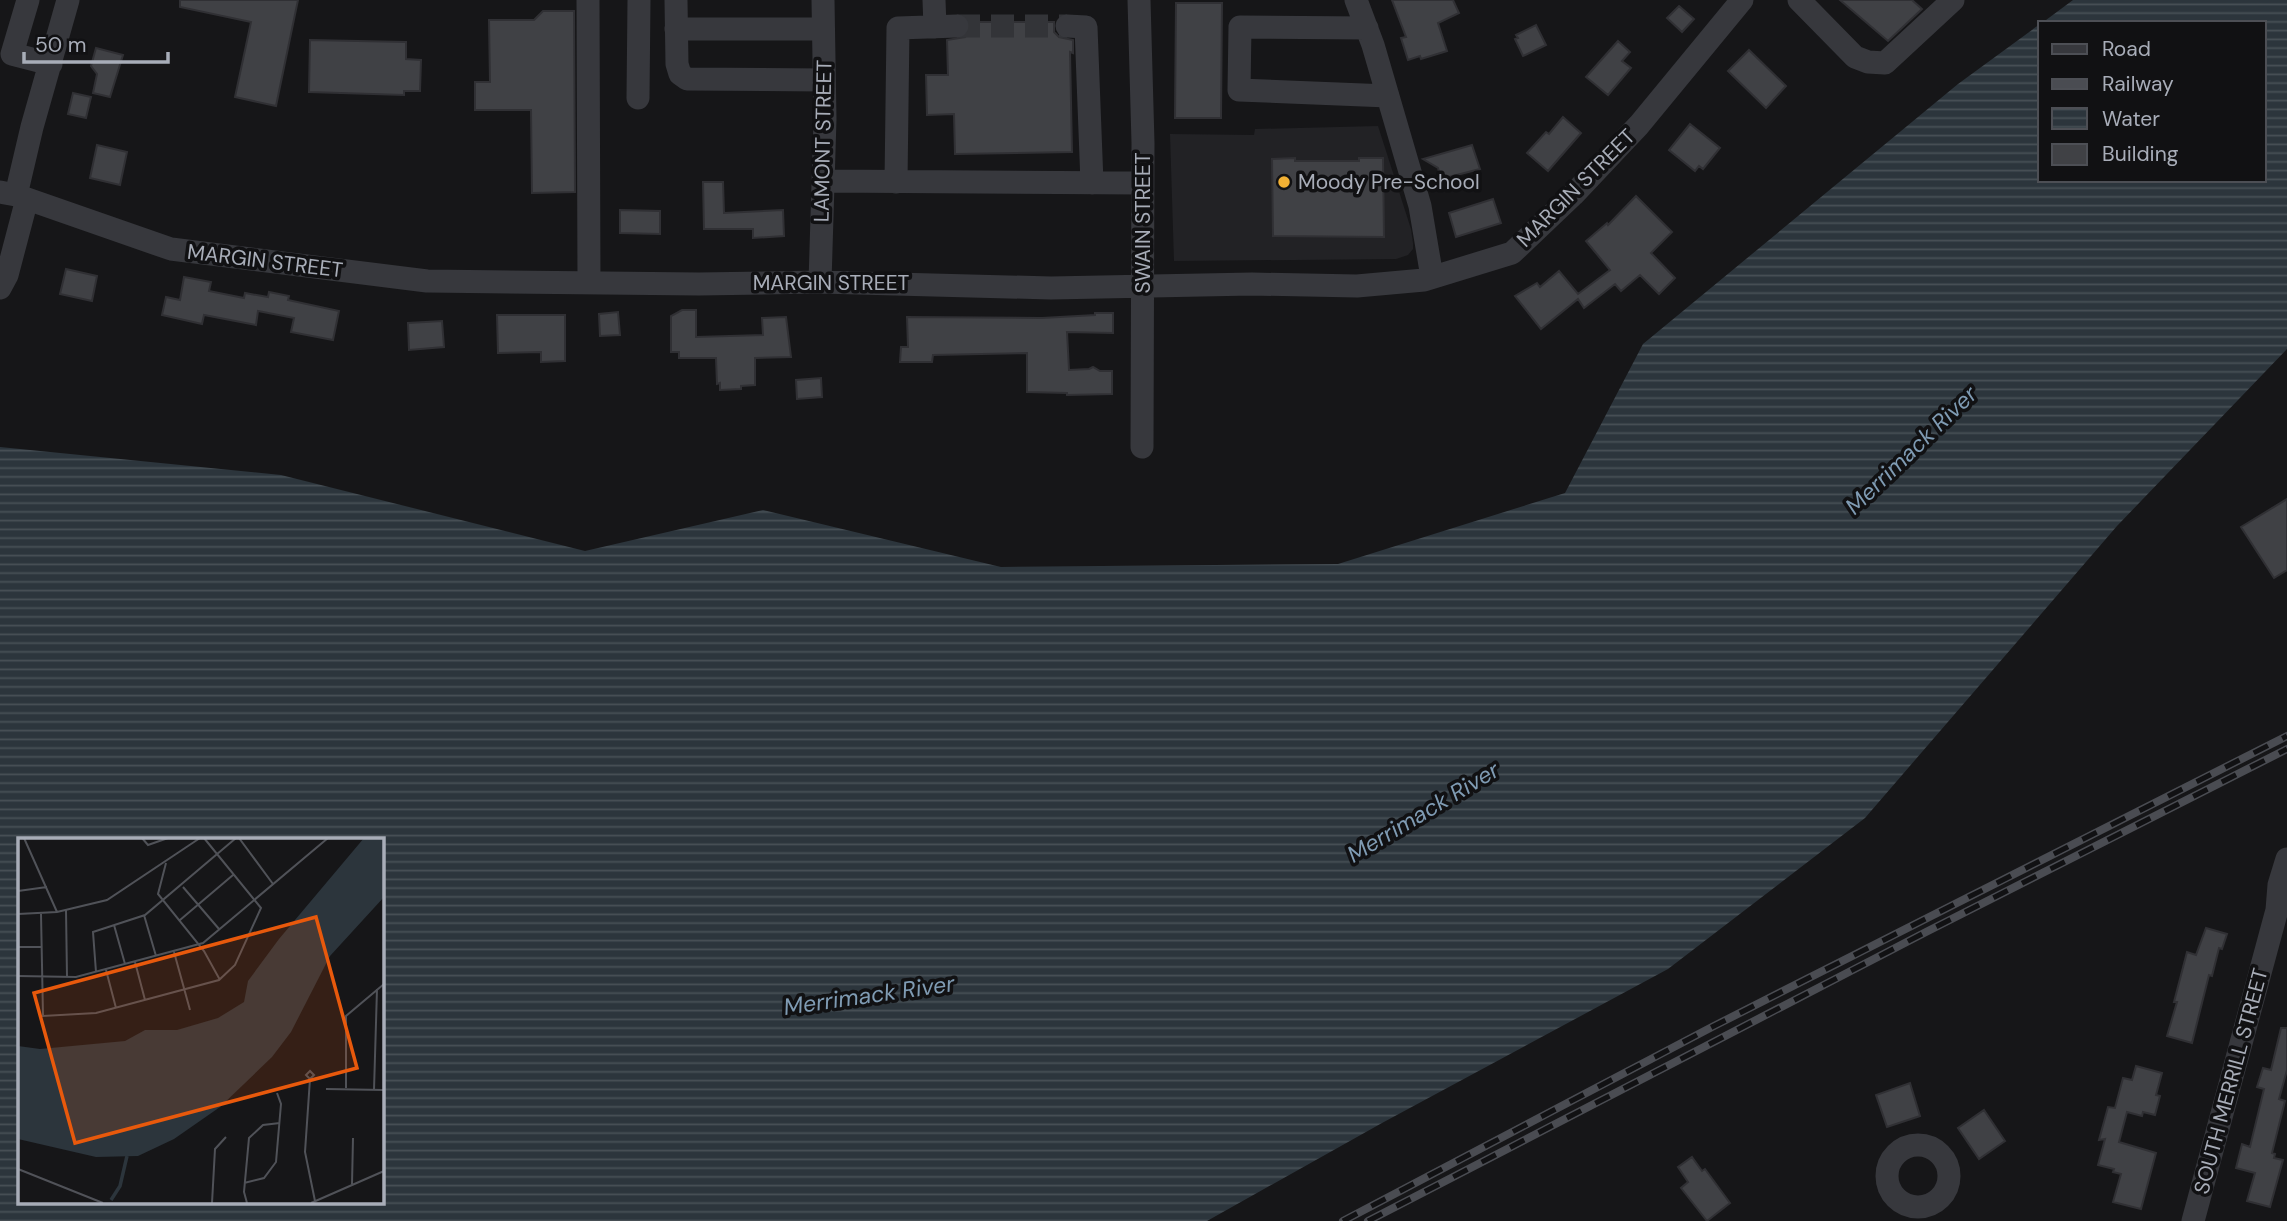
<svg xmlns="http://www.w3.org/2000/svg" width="2287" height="1221" viewBox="0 0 2287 1221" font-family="'DM Sans',sans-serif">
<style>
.built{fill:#222225}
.water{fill:url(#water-rules);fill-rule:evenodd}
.building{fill:#404145;stroke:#303034;stroke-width:2}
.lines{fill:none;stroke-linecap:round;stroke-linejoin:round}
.minor-tunnel{stroke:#333438;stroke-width:23;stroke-dasharray:23 11;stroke-linecap:butt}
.minor{stroke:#37383d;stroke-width:23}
.rail-casing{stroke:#4a4c52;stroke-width:8}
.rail{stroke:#111113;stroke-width:5;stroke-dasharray:16;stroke-linecap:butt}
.poi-dot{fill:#f2b134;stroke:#111113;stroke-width:2.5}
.labels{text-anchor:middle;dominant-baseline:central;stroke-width:7;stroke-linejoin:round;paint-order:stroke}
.street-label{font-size:21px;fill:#a8adb8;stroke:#111113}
.poi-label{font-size:21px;fill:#a8adb8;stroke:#111113;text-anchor:start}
.water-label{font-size:23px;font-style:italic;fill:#7f9bb3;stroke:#111113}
.inset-river{fill:none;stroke:#2c353c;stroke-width:3.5}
.inset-road{fill:none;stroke:#505258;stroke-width:2}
.view{fill:#e8590c;fill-opacity:0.15;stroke:#e8590c;stroke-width:3.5}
.inset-edge{fill:none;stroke:#a8adb8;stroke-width:3.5}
</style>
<defs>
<pattern id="water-rules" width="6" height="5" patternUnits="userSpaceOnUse" patternTransform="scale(1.75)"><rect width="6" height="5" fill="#2c353c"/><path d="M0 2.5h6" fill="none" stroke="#485056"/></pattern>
</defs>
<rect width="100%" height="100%" fill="#161618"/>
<path class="built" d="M 1378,126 L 1411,229 L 1413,243 L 1413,249 L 1408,255 L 1396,259 L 1174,261 L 1170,134 L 1254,135 L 1255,129 Z"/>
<path class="water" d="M 2073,0 L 2287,0 L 2287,349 L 2117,526 L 1865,818 L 1668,969 L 1382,1123 L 1207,1221 L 0,1221 L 0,447 L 281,475 L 585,551 L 763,510 L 1001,567 L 1338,564 L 1565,493 L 1643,344 L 1958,84 L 2040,24 L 2040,180 L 2264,180 L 2264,23 L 2042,23 ZM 19,839 L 382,839 L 382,1202 L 19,1202 Z"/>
<path class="building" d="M 180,0 L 298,0 L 276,106 L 235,97 L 251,22 L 180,7 Z
M 1392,0 L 1453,0 L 1459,13 L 1438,23 L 1447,51 L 1421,59 L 1420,56 L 1408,60 L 1401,38 L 1406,37 Z
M 1840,0 L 1912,0 L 1922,9 L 1888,41 Z
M 1176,3 L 1222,3 L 1221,118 L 1175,118 Z
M 1679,6 L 1694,19 L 1682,32 L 1667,18 Z
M 543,11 L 574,11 L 575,192 L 532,193 L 531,110 L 475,110 L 475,82 L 490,82 L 489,20 L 534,20 Z
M 970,22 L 1054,22 L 1054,32 L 1059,37 L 1073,40 L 1073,53 L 1070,52 L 1072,152 L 955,154 L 954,114 L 927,115 L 926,75 L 948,75 L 947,40 L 965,37 L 970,32 Z
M 1536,25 L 1546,45 L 1523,56 L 1515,39 L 1518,38 L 1516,35 Z
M 310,40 L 406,42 L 406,59 L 421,60 L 420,91 L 404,91 L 404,95 L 309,92 Z
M 1618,41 L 1630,52 L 1622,61 L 1631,68 L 1608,95 L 1586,77 Z
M 96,48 L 123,55 L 110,97 L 93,93 L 97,74 L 91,66 Z
M 1749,50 L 1786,86 L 1766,108 L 1728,71 Z
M 73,93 L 91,97 L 86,118 L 68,114 Z
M 1563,117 L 1581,133 L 1548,171 L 1527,153 L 1546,132 L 1549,134 Z
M 1690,124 L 1720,148 L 1703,169 L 1699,166 L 1695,171 L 1669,150 Z
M 97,145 L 127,152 L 120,185 L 90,178 Z
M 1472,145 L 1480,169 L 1441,179 L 1438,168 L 1423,159 Z
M 1295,158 L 1295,161 L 1359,161 L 1359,158 L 1383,158 L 1384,237 L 1273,236 L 1272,159 Z
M 703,182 L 723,182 L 724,213 L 783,210 L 784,236 L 753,238 L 753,229 L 704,229 Z
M 1636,196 L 1672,232 L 1651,253 L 1675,278 L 1659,294 L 1640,275 L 1621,291 L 1615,284 L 1584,308 L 1578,299 L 1541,329 L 1515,296 L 1537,283 L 1540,287 L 1559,271 L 1578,294 L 1610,270 L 1586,241 L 1607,223 L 1608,225 Z
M 1493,199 L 1501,223 L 1456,237 L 1449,213 Z
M 620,210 L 660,211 L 660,234 L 620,233 Z
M 66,269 L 97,276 L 92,301 L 60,294 Z
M 184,277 L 211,282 L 209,291 L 244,298 L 245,293 L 268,297 L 269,292 L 289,296 L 288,300 L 339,311 L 333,340 L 291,332 L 294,318 L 258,311 L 256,325 L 204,315 L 202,324 L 162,315 L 166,297 L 180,300 Z
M 682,310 L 696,310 L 696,337 L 763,335 L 762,318 L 786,317 L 791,357 L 755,358 L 755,385 L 741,386 L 741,389 L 720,390 L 720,383 L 717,384 L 716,358 L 679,358 L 679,352 L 671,352 L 671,316 Z
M 618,312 L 620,335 L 600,336 L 599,314 Z
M 1095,313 L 1113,313 L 1113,333 L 1067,332 L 1069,370 L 1089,369 L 1093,367 L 1100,371 L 1112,371 L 1112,394 L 1067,395 L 1067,393 L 1027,392 L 1027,353 L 933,355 L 932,362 L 900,362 L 901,347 L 908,347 L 907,317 L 1042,318 L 1095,315 Z
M 497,315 L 565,315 L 565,361 L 541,362 L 541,352 L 498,353 Z
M 442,321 L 444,347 L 409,350 L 408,323 Z
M 821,378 L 822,397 L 797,399 L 796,380 Z
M 2287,499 L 2287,570 L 2274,578 L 2241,527 Z
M 2206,928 L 2227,934 L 2222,949 L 2219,948 L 2212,976 L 2209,975 L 2192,1043 L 2167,1036 L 2177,1002 L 2174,1002 L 2187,952 L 2196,955 Z
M 2281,1028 L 2287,1028 L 2287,1070 L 2279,1099 L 2285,1101 L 2272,1153 L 2275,1154 L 2274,1158 L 2283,1160 L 2270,1207 L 2247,1201 L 2255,1173 L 2236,1168 L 2242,1144 L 2250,1147 L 2264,1089 L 2257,1087 L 2263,1068 L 2271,1070 Z
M 2136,1066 L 2162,1073 L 2156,1095 L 2160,1096 L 2155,1115 L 2143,1112 L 2142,1116 L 2127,1112 L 2119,1142 L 2156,1153 L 2141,1209 L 2113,1202 L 2121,1174 L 2113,1172 L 2114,1169 L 2098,1165 L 2105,1139 L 2099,1140 L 2108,1107 L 2115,1108 L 2123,1078 L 2132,1080 Z
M 1910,1083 L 1920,1116 L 1887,1127 L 1876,1095 Z
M 1984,1110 L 2005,1141 L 1979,1159 L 1958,1128 Z
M 1692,1157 L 1702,1171 L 1705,1169 L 1730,1203 L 1707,1221 L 1681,1188 L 1688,1182 L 1678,1167 Z"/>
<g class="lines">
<path class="minor-tunnel" d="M 957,26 L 1067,26"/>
<path class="minor" d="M 28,0 L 12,54 L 51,64
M 588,0 L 589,283
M 676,0 L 677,64 L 680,74 L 687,79 L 824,80
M 934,0 L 935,27
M 1139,0 L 1143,143 L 1142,447
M 1356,0 L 1373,45 L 1420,206 L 1432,277
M 1799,0 L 1855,57 L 1868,62 L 1885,63 L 1953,0
M 1067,26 L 1086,27 L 1092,183
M 1367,28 L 1240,27 L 1239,90 L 1388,96
M 676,29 L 823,29
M 638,98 L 639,0
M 824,181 L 1142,183
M 896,182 L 898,28 L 957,26
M 0,192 L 16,195 L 171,249 L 427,281 L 699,284 L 820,282 L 1051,288 L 1252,284 L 1357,286 L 1424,280 L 1512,253 L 1573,195 L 1639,125 L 1742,0
M 16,195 L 32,127 L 68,0
M 820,282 L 825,119 L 823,0
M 0,288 L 7,275 L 27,199
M1887 1176a31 31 0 1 1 62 0a31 31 0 1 1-62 0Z
M 2193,1221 L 2277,910 L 2279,885 L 2287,859"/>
<defs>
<path id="rail" d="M 1343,1221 L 1712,1027 L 2287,736
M 1368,1221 L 1926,932 L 2287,749"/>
</defs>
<use href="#rail" class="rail-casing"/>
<use href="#rail" class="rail"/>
</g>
<circle class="poi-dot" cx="1284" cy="182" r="7"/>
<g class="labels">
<g class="street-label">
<text transform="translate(823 141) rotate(-89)">LAMONT STREET</text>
<text transform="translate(1576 188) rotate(-45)">MARGIN STREET</text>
<text transform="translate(1143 223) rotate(-90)">SWAIN STREET</text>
<text transform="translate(265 261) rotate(7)">MARGIN STREET</text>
<text x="831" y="283">MARGIN STREET</text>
<text transform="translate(2231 1081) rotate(-75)">SOUTH MERRILL STREET</text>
</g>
<g class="poi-label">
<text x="1298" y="182">Moody Pre-School</text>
</g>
<g class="water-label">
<text transform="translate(1911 450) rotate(-44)">Merrimack River</text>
<text transform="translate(1423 812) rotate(-31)">Merrimack River</text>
<text transform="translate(869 995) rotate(-8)">Merrimack River</text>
</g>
</g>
<g transform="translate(18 838)">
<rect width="366" height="366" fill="#161618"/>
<path d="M 346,0 L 366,0 L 366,59 L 312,118 L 273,194 L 254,219 L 202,269 L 156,301 L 120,318 L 78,319 L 0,301 L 0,208 L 22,211 L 107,203 L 127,192 L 159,192 L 200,180 L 226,164 L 230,143 L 261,101 Z" fill="#2c353c"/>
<path class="inset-river" d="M 93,362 L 102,348 L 109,318"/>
<path class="inset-road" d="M 6,0 L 39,74M 124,0 L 130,7 L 150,0M 221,0 L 255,46M 148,25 L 140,56 L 186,113 L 202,142M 165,49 L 201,91M 0,53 L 29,49M 48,72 L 49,139M 0,76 L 39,74 L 89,62 L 182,0M 23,76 L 25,178 L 78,175 L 201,142 L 217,127 L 243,70 L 186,0M 126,77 L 138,118M 162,82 L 215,37M 96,87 L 107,126M 0,109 L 24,109M 156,114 L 172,172M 117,124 L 127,162M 88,132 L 98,170M 78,134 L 75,94 L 127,77 L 218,0M 0,138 L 58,139 L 185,105 L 310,0M 292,241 L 288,237 L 292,233 L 296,237 L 292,241 L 287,314 L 297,363M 328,250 L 328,178 L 366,146M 308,251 L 366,252M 356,252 L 359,151M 0,331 L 85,365M 226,345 L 246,340 L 258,324 L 263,266 L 259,255M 334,346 L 335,300M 194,365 L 197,311 L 208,299M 229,365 L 226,354 L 231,300 L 245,287 L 262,285M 293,365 L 366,333"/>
<path class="view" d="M 298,79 L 339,230 L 57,305 L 16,155 Z"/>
<rect width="366" height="366" class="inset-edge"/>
</g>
<rect x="2038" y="21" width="228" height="161" fill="#111113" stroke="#4d4f55" stroke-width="2"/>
<rect x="2052" y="44" width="35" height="10" fill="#37383d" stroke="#4d4f55" stroke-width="2"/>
<text x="2102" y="56" font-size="21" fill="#a8adb8">Road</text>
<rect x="2052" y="79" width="35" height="10" fill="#4a4c52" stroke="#4d4f55" stroke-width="2"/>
<text x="2102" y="91" font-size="21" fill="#a8adb8">Railway</text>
<rect x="2052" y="108" width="35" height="21" fill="url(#water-rules)" stroke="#4d4f55" stroke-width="2"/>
<text x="2102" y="126" font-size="21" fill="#a8adb8">Water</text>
<rect x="2052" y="144" width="35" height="21" fill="#404145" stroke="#4d4f55" stroke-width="2"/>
<text x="2102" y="161" font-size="21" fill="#a8adb8">Building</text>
<path d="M24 52v10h144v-10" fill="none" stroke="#a8adb8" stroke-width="3.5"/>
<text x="35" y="52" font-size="21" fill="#a8adb8" stroke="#111113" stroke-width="5" paint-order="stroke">50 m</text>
</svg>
